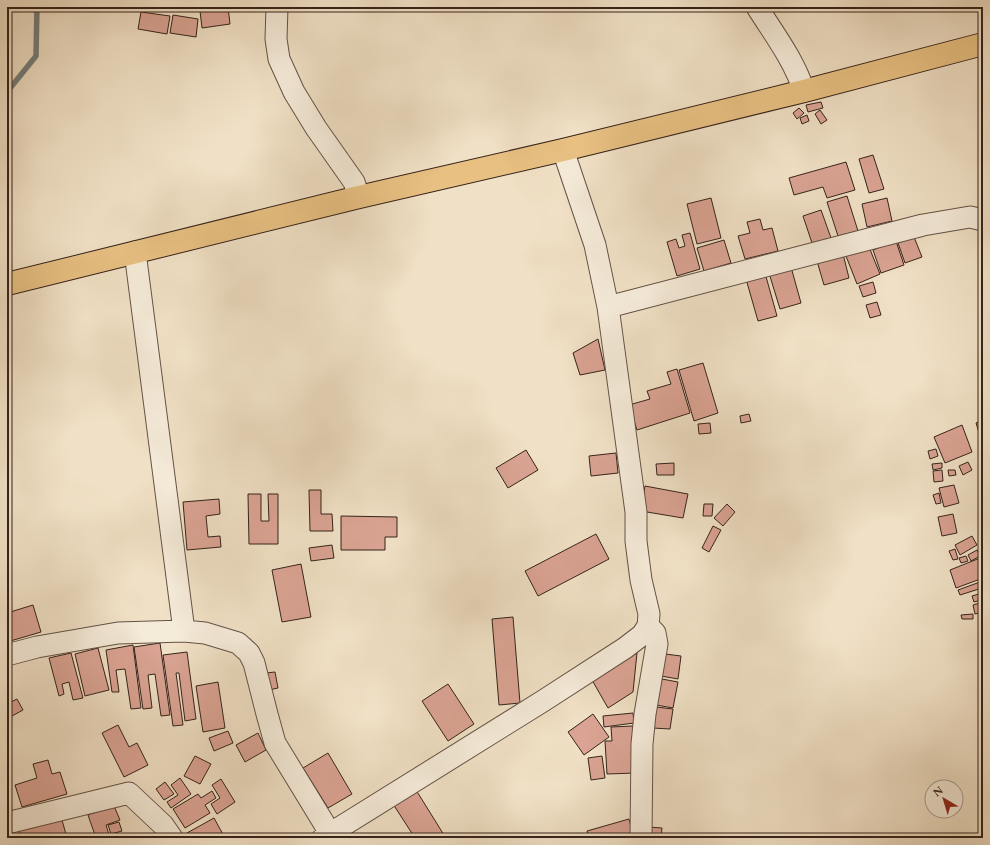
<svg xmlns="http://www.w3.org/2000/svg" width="990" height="845" viewBox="0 0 990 845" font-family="'EB Garamond',serif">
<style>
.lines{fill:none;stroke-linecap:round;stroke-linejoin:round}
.stream{stroke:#737e7c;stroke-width:5.5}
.building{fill:#daa393;stroke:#35231b}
.minor-casing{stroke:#645246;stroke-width:23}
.major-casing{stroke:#35231b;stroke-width:24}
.minor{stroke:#f5ebd9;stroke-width:21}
.major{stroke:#e8c082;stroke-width:22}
</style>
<rect width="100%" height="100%" fill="#f0e0c5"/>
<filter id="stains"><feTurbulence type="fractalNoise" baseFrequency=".005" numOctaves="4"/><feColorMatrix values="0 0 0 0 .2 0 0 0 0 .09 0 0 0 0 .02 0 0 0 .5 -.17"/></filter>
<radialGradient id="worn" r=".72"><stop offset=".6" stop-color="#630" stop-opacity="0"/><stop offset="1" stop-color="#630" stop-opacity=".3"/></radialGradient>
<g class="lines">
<path class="stream" d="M 7,92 L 36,56 L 37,7"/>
</g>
<path class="building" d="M 228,7 L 230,24 L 202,28 L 200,11 Z
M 141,12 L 170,16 L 167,34 L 138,29 Z
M 173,15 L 198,19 L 196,37 L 170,33 Z
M 821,102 L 823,108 L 808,112 L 806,105 Z
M 799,108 L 804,113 L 797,119 L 793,113 Z
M 820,110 L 827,120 L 821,124 L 815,114 Z
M 807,115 L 809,121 L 802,124 L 800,118 Z
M 873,155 L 884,189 L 869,193 L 859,159 Z
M 846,162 L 855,190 L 827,198 L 823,187 L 794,195 L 789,178 Z
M 847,196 L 858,231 L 838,236 L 827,202 Z
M 711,198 L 721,238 L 697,244 L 687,204 Z
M 887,198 L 892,221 L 867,227 L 862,204 Z
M 821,210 L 831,238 L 812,243 L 803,216 Z
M 760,219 L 763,230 L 772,228 L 778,251 L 745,259 L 738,236 L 750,233 L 747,222 Z
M 690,233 L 700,269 L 677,276 L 667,242 L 676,239 L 679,248 L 685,246 L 682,235 Z
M 914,237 L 922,257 L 905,263 L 898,243 Z
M 724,240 L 731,263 L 704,271 L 697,248 Z
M 896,241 L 904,265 L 881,273 L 873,250 Z
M 869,247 L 880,274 L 857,284 L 846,256 Z
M 843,254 L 849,278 L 824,285 L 817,261 Z
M 791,267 L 801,303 L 780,309 L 769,273 Z
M 765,273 L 777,316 L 758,321 L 746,279 Z
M 873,282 L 876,293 L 863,297 L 859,286 Z
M 877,302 L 881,315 L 870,318 L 866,305 Z
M 598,339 L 605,370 L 580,375 L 573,353 Z
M 703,363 L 718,413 L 694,421 L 679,370 Z
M 677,369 L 690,413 L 637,430 L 629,405 L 650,399 L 647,391 L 671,384 L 667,372 Z
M 749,414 L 751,421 L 741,423 L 740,416 Z
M 983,420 L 983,442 L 982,442 L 976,423 Z
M 710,423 L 711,433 L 699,434 L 698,424 Z
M 962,425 L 972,452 L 945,463 L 934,437 Z
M 936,449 L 938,456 L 930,459 L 928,451 Z
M 526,450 L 538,470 L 508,488 L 496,468 Z
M 616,453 L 618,473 L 591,476 L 589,456 Z
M 968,462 L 972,470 L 963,475 L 959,466 Z
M 674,463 L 674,475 L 657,475 L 656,464 Z
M 942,463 L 942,468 L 933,470 L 932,464 Z
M 942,470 L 943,481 L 934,482 L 933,471 Z
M 948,470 L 955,470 L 956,475 L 949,476 Z
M 954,485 L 959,503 L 944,507 L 939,488 Z
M 645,486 L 688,494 L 683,518 L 641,511 Z
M 309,490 L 321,490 L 321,514 L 332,514 L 333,531 L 310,531 Z
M 939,493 L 941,503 L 936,504 L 933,495 Z
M 248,494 L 261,494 L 261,521 L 269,521 L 268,494 L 278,494 L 278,544 L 249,544 Z
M 219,499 L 220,514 L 206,516 L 208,537 L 220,536 L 221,547 L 187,550 L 183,502 Z
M 704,504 L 713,504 L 712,516 L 703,516 Z
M 727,504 L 735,512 L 723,526 L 714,518 Z
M 953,514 L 957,533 L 942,536 L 938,517 Z
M 341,516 L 397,517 L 397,537 L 385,537 L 385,550 L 341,550 Z
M 713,526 L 721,530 L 709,552 L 702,548 Z
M 596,534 L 609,559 L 538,596 L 525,571 Z
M 972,536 L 977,545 L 960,555 L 955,545 Z
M 332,545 L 334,558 L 311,561 L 309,548 Z
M 955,549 L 958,559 L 953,560 L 949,551 Z
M 977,550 L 980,556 L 971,561 L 968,555 Z
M 966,556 L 968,561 L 961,563 L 959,558 Z
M 980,558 L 983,566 L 983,578 L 956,588 L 950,570 Z
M 301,564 L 311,617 L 282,622 L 272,570 Z
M 980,582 L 982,588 L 960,595 L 958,590 Z
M 979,594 L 981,600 L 974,602 L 972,596 Z
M 983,602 L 983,612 L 975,614 L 973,605 Z
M 33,605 L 41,632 L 7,642 L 7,613 Z
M 973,614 L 973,619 L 962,619 L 961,615 Z
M 513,617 L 520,703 L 499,705 L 492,619 Z
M 160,643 L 170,715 L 161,716 L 155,674 L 148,675 L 152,708 L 143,709 L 134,647 Z
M 133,645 L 141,708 L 131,709 L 125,669 L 116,670 L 119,692 L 112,692 L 106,650 Z
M 98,648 L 109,690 L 85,696 L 75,654 Z
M 187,652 L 196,719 L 185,721 L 179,673 L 176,673 L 183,725 L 173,726 L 163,655 Z
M 71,653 L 83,698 L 73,700 L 69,682 L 62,684 L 64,694 L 59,696 L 49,658 Z
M 637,653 L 633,692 L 608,708 L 592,680 Z
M 665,654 L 681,656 L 678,679 L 661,676 Z
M 275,672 L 278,688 L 269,690 L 266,673 Z
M 662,679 L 678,682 L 673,708 L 656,705 Z
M 218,682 L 225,728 L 203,732 L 196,686 Z
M 448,684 L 474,724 L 448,741 L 422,701 Z
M 17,699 L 23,710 L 12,716 L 7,708 L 7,704 Z
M 656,707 L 673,709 L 670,729 L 653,728 Z
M 633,713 L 634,723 L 604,727 L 603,716 Z
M 593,714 L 609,737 L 584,755 L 568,732 Z
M 118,725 L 129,747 L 137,743 L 148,765 L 124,777 L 102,733 Z
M 633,726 L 636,773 L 607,774 L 605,741 L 612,741 L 611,727 Z
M 228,731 L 233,743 L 214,751 L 209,738 Z
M 258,733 L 266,750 L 245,762 L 236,745 Z
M 328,753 L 352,794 L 328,808 L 303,768 Z
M 195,756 L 211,764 L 200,784 L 184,776 Z
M 602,756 L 605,778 L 591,780 L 588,758 Z
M 48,760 L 52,774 L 60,772 L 67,794 L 22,807 L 15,785 L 37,778 L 33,764 Z
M 180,778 L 191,794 L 171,808 L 167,802 L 178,795 L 171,785 Z
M 221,779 L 235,802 L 217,814 L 211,804 L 220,798 L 212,785 Z
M 165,782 L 174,794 L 164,800 L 156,789 Z
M 416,790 L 444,835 L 439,838 L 415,838 L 393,804 Z
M 212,791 L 216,798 L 205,805 L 210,813 L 185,828 L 173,809 L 198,794 L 201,798 Z
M 114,806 L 120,820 L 106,825 L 109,835 L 100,838 L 96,838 L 88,815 Z
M 214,818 L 225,838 L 189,838 L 187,833 Z
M 629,819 L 634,838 L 589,838 L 587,831 Z
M 62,820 L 67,838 L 31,838 L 31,836 L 20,838 L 19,831 Z
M 119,822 L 122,831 L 111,834 L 108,825 Z
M 648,827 L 662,828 L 661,837 L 648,837 Z"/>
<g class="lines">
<defs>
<path id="minor" d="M 277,7 L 276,39 L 279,59 L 294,92 L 316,128 L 354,182 L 359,197
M 757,7 C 774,34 794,60 804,91
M 135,252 L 184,631
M 608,307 L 923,225 L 970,217 L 983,220
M 7,655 L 37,647 L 118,633 L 184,631 L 205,633 L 238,643 L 249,653 L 254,663 L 267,714 L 275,743 L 333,838
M 7,823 L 129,793 L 163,825 L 172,838
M 323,838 L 543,701 L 625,648 L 642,635 L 648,626 L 649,614 L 641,580 L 636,541 L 636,512 L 608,307 L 595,245 L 563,150
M 641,838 L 642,744 L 645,714 L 657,644 L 655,633 L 648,626"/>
<path id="major" d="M 7,284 L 359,197 L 563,150 L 804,91 L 983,44"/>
</defs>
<use href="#minor" class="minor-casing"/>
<use href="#major" class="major-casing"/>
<use href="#minor" class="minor"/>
<use href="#major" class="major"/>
</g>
<rect width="990" height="845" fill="none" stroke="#f0e0c5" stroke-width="24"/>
<rect x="8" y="8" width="974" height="829" fill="none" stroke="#35231b" stroke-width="2"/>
<rect x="12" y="12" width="966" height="821" fill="none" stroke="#35231b"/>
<g transform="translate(944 799) rotate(322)"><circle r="19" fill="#f5ebd9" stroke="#a89b8d"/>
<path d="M0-3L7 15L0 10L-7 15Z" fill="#8f2418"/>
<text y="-6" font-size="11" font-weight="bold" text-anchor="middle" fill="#35231b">N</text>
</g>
<rect width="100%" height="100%" filter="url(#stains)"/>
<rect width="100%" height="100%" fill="url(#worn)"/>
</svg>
